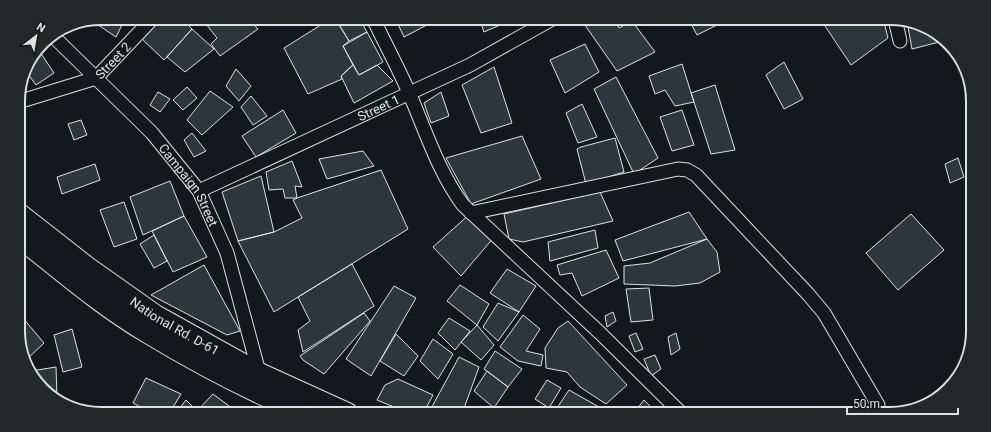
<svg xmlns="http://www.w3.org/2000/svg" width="991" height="432" viewBox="0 0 991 432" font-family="Roboto,sans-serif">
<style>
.building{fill:#2c363c;stroke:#d8e6dc}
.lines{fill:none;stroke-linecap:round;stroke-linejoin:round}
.street-casing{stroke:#d8e6dc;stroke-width:15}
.highway-casing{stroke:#d8e6dc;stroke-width:24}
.street{stroke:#14181c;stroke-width:13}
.highway{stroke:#14181c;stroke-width:22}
.labels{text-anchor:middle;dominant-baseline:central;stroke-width:3;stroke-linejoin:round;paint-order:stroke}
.street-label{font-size:13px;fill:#d8e6dc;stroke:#14181c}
.rim{fill:none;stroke:#d8e6dc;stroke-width:2}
</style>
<rect width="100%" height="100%" fill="#14181c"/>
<path class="building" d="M 101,18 L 125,19 L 116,37 L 91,20 Z
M 160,18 L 181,18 L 192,29 L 164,60 L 141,38 Z
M 212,18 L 247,18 L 258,29 L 220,56 L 211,44 L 217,38 L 206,24 Z
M 332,18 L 335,18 L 349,41 L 343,46 L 353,65 L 341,76 L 342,79 L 308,94 L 284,48 Z
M 335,18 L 359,18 L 367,32 L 349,41 Z
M 395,18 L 440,18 L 404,37 Z
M 479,18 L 514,18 L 514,19 L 484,32 Z
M 580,18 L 614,18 L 619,28 L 632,21 L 655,52 L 617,71 Z
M 688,18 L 731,18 L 697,35 Z
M 835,18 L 883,18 L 888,38 L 851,65 L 823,23 Z
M 907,21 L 921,24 L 943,41 L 912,49 Z
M 192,29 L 214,49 L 185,72 L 167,57 Z
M 367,32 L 383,62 L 359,75 L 343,46 Z
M 585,44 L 599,72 L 565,93 L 550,60 Z
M 38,49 L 54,73 L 36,85 L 25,70 L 27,64 Z
M 784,62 L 803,99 L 784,109 L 766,75 Z
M 682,64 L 694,102 L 675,106 L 665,90 L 655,94 L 649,76 Z
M 353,65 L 359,75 L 377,65 L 393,81 L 354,103 L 341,76 Z
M 494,67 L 512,123 L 481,133 L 462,85 Z
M 236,69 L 251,86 L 239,101 L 226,86 Z
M 616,77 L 658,158 L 634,174 L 594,89 Z
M 715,85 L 735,150 L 711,154 L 691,93 Z
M 187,87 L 197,98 L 183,110 L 173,100 Z
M 210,91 L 233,107 L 202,135 L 187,120 Z
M 158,92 L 170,99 L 160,112 L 150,105 Z
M 441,92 L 449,116 L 431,123 L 424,103 Z
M 251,96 L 267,116 L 253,125 L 241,107 Z
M 582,104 L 597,137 L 578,143 L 566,113 Z
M 283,110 L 296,133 L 256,157 L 242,136 Z
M 682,110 L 694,145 L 672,151 L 660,117 Z
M 81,120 L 87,135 L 74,140 L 68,124 Z
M 192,133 L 206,151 L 194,157 L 184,140 Z
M 522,136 L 541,179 L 471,204 L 446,158 Z
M 615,138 L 624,172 L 586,184 L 577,149 L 581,147 Z
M 363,151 L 374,166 L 327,179 L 319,159 Z
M 958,158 L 964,177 L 950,183 L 945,164 Z
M 292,161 L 302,187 L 295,186 L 297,198 L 285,198 L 283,189 L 269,190 L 266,172 Z
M 95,164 L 100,180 L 62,194 L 57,177 Z
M 381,170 L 408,229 L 274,312 L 238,241 L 274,232 L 302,218 L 293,200 L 297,198 Z
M 261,176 L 274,232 L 238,241 L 222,192 Z
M 170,181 L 184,216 L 143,235 L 130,197 Z
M 600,192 L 613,221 L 523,242 L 509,239 L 504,214 Z
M 124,202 L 137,239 L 114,247 L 100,210 Z
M 689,212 L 707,239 L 623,261 L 615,240 Z
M 471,213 L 495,236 L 461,276 L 433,247 Z
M 911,214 L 944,250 L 898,290 L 866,253 Z
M 184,216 L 207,257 L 173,272 L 152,231 Z
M 595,230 L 598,248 L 550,261 L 548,242 Z
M 154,235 L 167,261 L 154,268 L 140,244 Z
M 707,239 L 717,252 L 720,272 L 700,283 L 675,286 L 624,284 L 624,266 L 650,263 Z
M 606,250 L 619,278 L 582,296 L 572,273 L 560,275 L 557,265 Z
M 352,264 L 374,306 L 303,352 L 298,330 L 310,321 L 298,297 Z
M 204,265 L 240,331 L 227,335 L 151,295 Z
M 507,269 L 536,286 L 519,312 L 490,293 Z
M 460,285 L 489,304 L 477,325 L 447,301 Z
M 394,286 L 416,298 L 371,376 L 346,359 Z
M 649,288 L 653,320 L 631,322 L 626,289 Z
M 498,303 L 519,312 L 498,341 L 483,327 Z
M 613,312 L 616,321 L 607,327 L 605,316 Z
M 364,313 L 370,321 L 324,374 L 303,360 L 300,356 Z
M 523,315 L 540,329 L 526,351 L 543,355 L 541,366 L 518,361 L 500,347 Z
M 22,317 L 44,343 L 26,360 L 19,342 L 19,320 Z
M 449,318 L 470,331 L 455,350 L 438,333 Z
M 568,321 L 627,385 L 606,404 L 580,387 L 567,372 L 546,368 L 545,348 L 558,328 Z
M 477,325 L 494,345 L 481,360 L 461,342 Z
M 72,329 L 82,367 L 63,372 L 54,335 Z
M 636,333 L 643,349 L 635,352 L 629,336 Z
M 676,333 L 680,349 L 671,355 L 668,337 Z
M 396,334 L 418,356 L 404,376 L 380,361 Z
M 433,339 L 453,354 L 438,379 L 420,361 Z
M 495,351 L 522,369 L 508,387 L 484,369 Z
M 655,355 L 661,369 L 651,376 L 644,359 Z
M 459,357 L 479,367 L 462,414 L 428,414 Z
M 56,367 L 57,397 L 35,382 L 31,371 Z
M 487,371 L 508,387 L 494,408 L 474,391 Z
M 146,378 L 181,394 L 169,414 L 154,414 L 133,403 Z
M 398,379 L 433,395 L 423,414 L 411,414 L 377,400 L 385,385 Z
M 547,380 L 561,388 L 549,408 L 535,399 Z
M 569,390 L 599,407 L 595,414 L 567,414 L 557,408 Z
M 213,394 L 229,406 L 223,414 L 175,414 L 186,400 L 197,411 Z
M 644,400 L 658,414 L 633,414 Z"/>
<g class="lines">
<defs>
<g id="street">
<path d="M 373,18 C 385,44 399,69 410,95 C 426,132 439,173 463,205 L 600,333 L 682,414"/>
<path d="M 895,19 L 900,41"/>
<path id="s1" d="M 52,35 L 152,133 L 199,191 L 227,253 L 260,376"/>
<path id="s2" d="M 18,102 L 96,78 L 153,18"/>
<path id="s3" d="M 199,191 L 470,65 L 554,18"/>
<path d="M 471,213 L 678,169 L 687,170 L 696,175 L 808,294 L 824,313 L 878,405 L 878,410 L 875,414"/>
</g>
<g id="highway">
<path id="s4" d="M 18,214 L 87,268 L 155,316 L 259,374 L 347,414"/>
<path d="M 19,236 C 61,269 102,305 148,332 C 199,363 253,391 308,414"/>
</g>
</defs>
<use href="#street" class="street-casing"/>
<use href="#highway" class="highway-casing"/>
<use href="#street" class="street"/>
<use href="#highway" class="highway"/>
</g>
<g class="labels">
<g class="street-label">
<text stroke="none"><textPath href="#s2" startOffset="106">Street 2</textPath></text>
<text stroke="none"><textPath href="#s3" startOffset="198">Street 1</textPath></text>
<text stroke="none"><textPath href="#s1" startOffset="204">Campaign Street</textPath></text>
<text stroke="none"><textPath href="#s4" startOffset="193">National Rd. D-61</textPath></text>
</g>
</g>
<path d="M0 0H991V432H0ZM101 25H890A76 76 0 0 1 966 101V331A76 76 0 0 1 890 407H101A76 76 0 0 1 25 331V101A76 76 0 0 1 101 25Z" fill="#24282b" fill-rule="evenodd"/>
<path class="rim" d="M101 25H890A76 76 0 0 1 966 101V331A76 76 0 0 1 890 407H101A76 76 0 0 1 25 331V101A76 76 0 0 1 101 25Z"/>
<g transform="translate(36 36) rotate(31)" stroke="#14181c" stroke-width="3" paint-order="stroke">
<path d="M0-3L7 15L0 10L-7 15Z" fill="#d8e6dc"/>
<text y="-6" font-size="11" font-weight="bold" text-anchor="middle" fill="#d8e6dc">N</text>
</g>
<path d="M847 408v6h111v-6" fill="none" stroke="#d8e6dc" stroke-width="2"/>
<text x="853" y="408" font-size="12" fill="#d8e6dc" stroke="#14181c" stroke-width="3" paint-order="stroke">50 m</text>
</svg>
